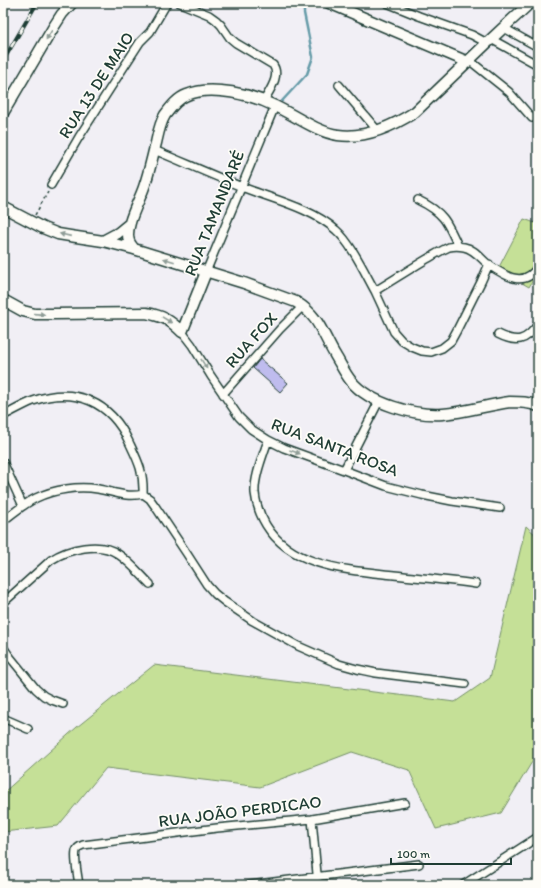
<svg xmlns="http://www.w3.org/2000/svg" width="541" height="888" viewBox="0 0 541 888" font-family="Itim,sans-serif">
<style>
.green{fill:#c5e097;stroke:#728e66}
.lines{fill:none;stroke-linecap:round;stroke-linejoin:round}
.stream{stroke:#659ba8;stroke-width:2.5}
.building{fill:#bfbcee;stroke:#1f3d34}
.street-casing{stroke:#1f3d34;stroke-width:10}
.secondary-casing{stroke:#1f3d34;stroke-width:13}
.path{stroke:#1f3d34;stroke-width:1.5;stroke-dasharray:3 3;stroke-linecap:butt}
.street{stroke:#fdfcf7;stroke-width:7}
.secondary{stroke:#fdfcf7;stroke-width:10}
.rail-casing{stroke:#1f3d34;stroke-width:4}
.rail{stroke:#fdfcf7;stroke-width:2.5;stroke-dasharray:8;stroke-linecap:butt}
.oneway{fill:#8e9c96}
.labels{text-anchor:middle;dominant-baseline:central;stroke-width:3.5;stroke-linejoin:round;paint-order:stroke}
.street-label{font-size:17px;fill:#1f3d34;stroke:#fdfcf7}
</style>
<rect width="100%" height="100%" fill="#f1eff5"/>
<filter id="ink" filterUnits="userSpaceOnUse"><feTurbulence type="fractalNoise" baseFrequency=".025" numOctaves="2"/><feDisplacementMap in="SourceGraphic" scale="8" xChannelSelector="R" yChannelSelector="G"/><feConvolveMatrix kernelMatrix="1 2 1 2 8 2 1 2 1" color-interpolation-filters="sRGB"/></filter>
<g filter="url(#ink)">
<path class="green" d="M 524,219 L 538,224 L 538,272 L 529,287 L 498,269 Z
M 526,526 L 538,537 L 538,752 L 501,813 L 436,829 L 409,770 L 352,752 L 260,787 L 106,768 L 58,826 L 3,832 L 3,793 L 77,727 L 154,665 L 455,702 L 490,678 Z"/>
<g class="lines">
<path class="stream" d="M 282,101 L 307,74 L 313,57 L 304,13 L 304,3"/>
</g>
<path class="building" d="M 260,359 L 288,383 L 280,392 L 253,368 Z"/>
<g class="lines">
<defs>
<path id="street" d="M 180,3 L 209,15 L 216,20 L 221,25 L 230,38 L 236,43 L 273,65 C 281,76 269,91 264,101
M 387,3 L 419,16 L 472,35 L 487,43
M 504,28 L 538,47
M 491,39 L 538,65
M 469,60 L 509,92 L 532,118
M 339,85 L 377,130
M 154,150 C 183,162 212,175 242,187 C 272,199 312,208 336,230 C 351,243 365,273 375,291
M 51,185 L 79,137 L 109,90 L 140,42 L 150,32 L 167,3
M 418,200 C 443,212 447,221 458,246
M 489,264 L 481,282 L 457,330 L 451,341 L 442,348 L 431,352 L 422,351 L 412,347 L 402,341 L 394,332 L 375,291 C 393,280 410,269 427,259 C 434,255 442,250 449,247 C 454,246 459,246 464,247 C 475,249 481,259 489,265 C 505,276 525,289 538,266
M 206,272 L 275,106
M 182,332 L 192,345 L 211,376 L 239,417 L 251,429 L 268,440 L 284,448 L 344,470 L 386,486 L 422,495 L 452,501 L 500,508
M 498,334 C 516,343 526,342 538,324
M 223,394 L 280,329 L 303,306
M 3,416 C 13,411 23,405 33,401 C 75,386 111,402 129,442 C 138,461 144,472 143,494
M 268,440 C 263,456 254,477 255,493 C 256,504 260,515 266,525 C 292,568 349,570 394,575 C 421,578 449,580 476,584
M 3,462 L 23,506
M 344,470 L 379,401
M 143,494 L 150,499 L 155,506 L 187,554 L 207,585 L 215,594 L 225,602 L 253,621 L 298,646 L 339,664 L 357,669 L 376,673 L 465,684
M 3,521 C 13,513 24,504 36,498 C 55,489 78,486 98,489 C 114,492 127,498 143,494
M 3,603 L 51,560 C 68,549 100,541 118,554 C 130,562 140,574 150,584
M 3,647 L 10,657 L 36,689 L 44,696 L 52,700 L 63,704
M 3,718 L 19,725 L 28,729
M 312,819 L 318,885
M 79,885 C 78,877 74,858 76,851 C 77,848 80,846 83,845 L 217,828 L 312,819 L 405,803
M 249,885 L 419,864
M 463,885 L 538,837"/>
<path id="secondary" d="M 329,3 L 468,62
M 3,113 L 53,28 L 62,14 L 72,3
M 3,207 L 43,228 L 58,234 L 70,236 L 103,241 L 134,249 L 244,283 L 296,302 C 319,316 322,333 335,355 C 340,363 345,374 351,381 C 370,404 415,416 443,414 C 466,412 488,405 510,402 C 520,402 529,402 538,406
M 103,241 L 118,233 L 129,224
M 134,249 C 132,246 130,244 129,241 C 124,227 139,202 144,187 C 149,173 152,158 156,143 C 158,134 160,123 165,115 C 171,107 178,98 187,95 C 211,84 253,95 275,106 C 294,115 317,132 338,135 C 365,139 393,126 415,112 L 487,43 L 530,3
M 3,300 L 23,311 L 35,314 L 54,314 L 146,313 C 163,316 170,320 182,332 L 206,272"/>
</defs>
<use href="#street" class="street-casing"/>
<use href="#secondary" class="secondary-casing"/>
<path class="path" d="M 35,215 L 48,192"/>
<use href="#street" class="street"/>
<use href="#secondary" class="secondary"/>
<defs>
<path id="rail" d="M 3,61 L 37,3"/>
</defs>
<use href="#rail" class="rail-casing"/>
<use href="#rail" class="rail"/>
</g>
<defs><path id="oneway-solid" d="M-6-.8H1V-3.2L6.5 0L1 3.2V.8H-6Z"/></defs>
<g class="oneway">
<use href="#oneway-solid" transform="translate(49 35) rotate(121)"/>
<use href="#oneway-solid" transform="translate(65 235) rotate(-167)"/>
<use href="#oneway-solid" transform="translate(169 260) rotate(-163)"/>
<use href="#oneway-solid" transform="translate(39 314) rotate(5)"/>
<use href="#oneway-solid" transform="translate(167 320) rotate(32)"/>
<use href="#oneway-solid" transform="translate(204 364) rotate(59)"/>
<use href="#oneway-solid" transform="translate(295 452) rotate(20)"/>
</g>
</g>
<g class="labels">
<g class="street-label">
<text transform="translate(96 85) rotate(-57)">RUA 13 DE MAIO</text>
<text transform="translate(214 213) rotate(-68)">RUA TAMANDARÉ</text>
<text transform="translate(251 340) rotate(-48)">RUA FOX</text>
<text transform="translate(335 447) rotate(21)">RUA SANTA ROSA</text>
<text transform="translate(240 811) rotate(-7)">RUA JOÃO PERDICAO</text>
</g>
</g>
<rect width="541" height="888" fill="none" stroke="#fdfcf7" stroke-width="16"/>
<rect x="8" y="8" width="525" height="872" fill="none" stroke="#1f3d34" stroke-width="1.5" filter="url(#ink)"/>
<path d="M391 858v6h120v-6" fill="none" stroke="#1f3d34" stroke-width="2"/>
<text x="397" y="858" font-size="12" fill="#1f3d34" stroke="#fdfcf7" stroke-width="3" paint-order="stroke">100 m</text>
</svg>
